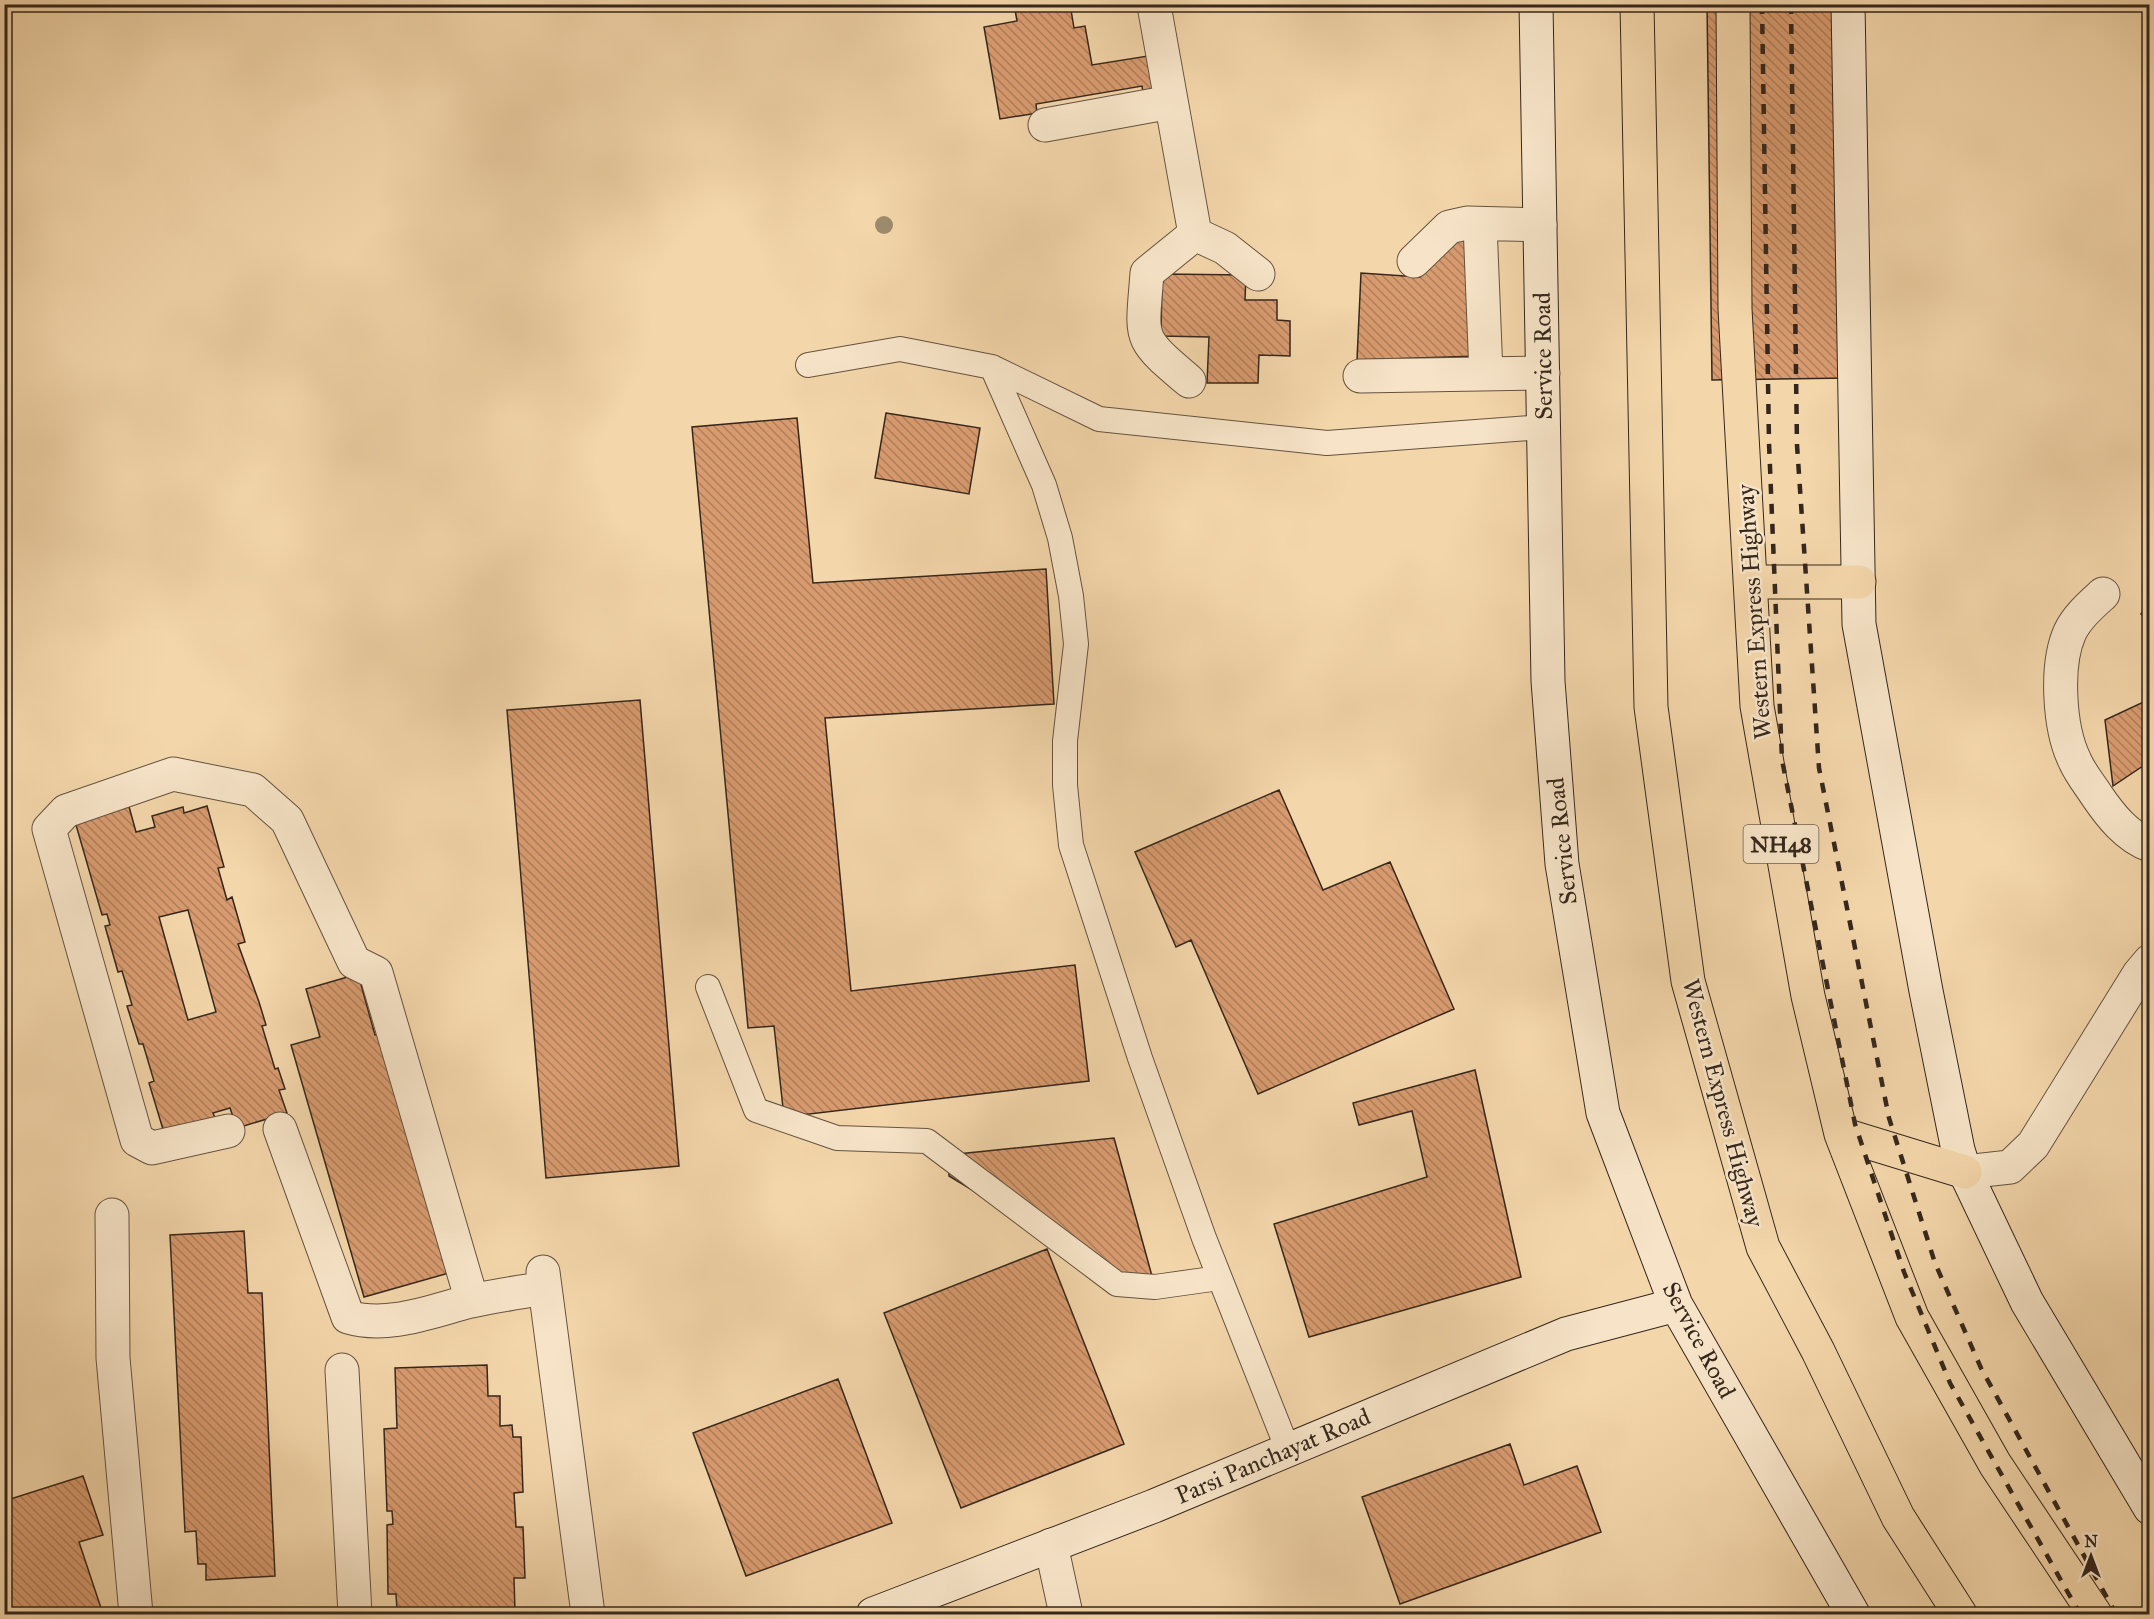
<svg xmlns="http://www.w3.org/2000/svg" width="2154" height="1619" viewBox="0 0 2154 1619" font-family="'IM FELL Great Primer',serif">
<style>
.building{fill:url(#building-back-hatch);stroke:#35271d;stroke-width:1.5;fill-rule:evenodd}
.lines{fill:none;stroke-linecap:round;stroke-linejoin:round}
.lane-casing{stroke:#645340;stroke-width:26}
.street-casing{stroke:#645340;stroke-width:35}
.secondary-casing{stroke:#35271d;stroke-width:35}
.highway-casing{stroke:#35271d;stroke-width:35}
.lane{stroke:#f7e4c8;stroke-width:24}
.street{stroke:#f7e4c8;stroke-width:33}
.secondary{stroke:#f7e4c8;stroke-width:33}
.highway{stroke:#f3d6aa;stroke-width:33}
.rail{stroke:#35271d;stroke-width:4.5;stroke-dasharray:10 10;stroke-linecap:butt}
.tree{fill:#9d8b6b}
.labels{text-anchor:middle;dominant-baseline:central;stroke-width:5;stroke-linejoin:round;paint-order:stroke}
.shield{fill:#f7e4c8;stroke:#6f6050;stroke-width:1.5}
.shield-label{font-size:22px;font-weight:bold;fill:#35271d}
.street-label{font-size:24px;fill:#35271d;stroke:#f7e4c8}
</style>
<defs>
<pattern id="building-back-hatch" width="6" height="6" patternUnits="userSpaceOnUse" patternTransform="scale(1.5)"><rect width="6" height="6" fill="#d89b6f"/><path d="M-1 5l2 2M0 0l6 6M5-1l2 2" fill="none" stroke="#b07e5b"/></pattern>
</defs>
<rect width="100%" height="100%" fill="#f3d6aa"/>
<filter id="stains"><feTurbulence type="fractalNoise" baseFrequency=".00333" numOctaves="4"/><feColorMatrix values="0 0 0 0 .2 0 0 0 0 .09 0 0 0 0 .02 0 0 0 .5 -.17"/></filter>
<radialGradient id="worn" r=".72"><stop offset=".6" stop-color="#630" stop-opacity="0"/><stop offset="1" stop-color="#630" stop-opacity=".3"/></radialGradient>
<path class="building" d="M 1014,4 L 1070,4 L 1074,28 L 1085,26 L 1092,65 L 1154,55 L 1160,90 L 1143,93 L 1142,86 L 1036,104 L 1037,113 L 1000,119 L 984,27 L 1017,21 Z
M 1707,4 L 1843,4 L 1848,378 L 1712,380 Z
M 1471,232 L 1479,356 L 1357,360 L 1361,273 L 1420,277 L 1449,235 Z
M 1162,274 L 1246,275 L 1245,300 L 1277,300 L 1277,320 L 1290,321 L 1290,356 L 1259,355 L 1258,383 L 1207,383 L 1209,337 L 1161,336 Z
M 886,413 L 980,428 L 969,494 L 875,478 Z
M 797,418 L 813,583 L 1046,569 L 1054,704 L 825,718 L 851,991 L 1075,965 L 1089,1081 L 784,1117 L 774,1026 L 748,1028 L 692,427 Z
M 2150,602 L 2150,624 L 2141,614 Z
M 2150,696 L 2150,769 L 2146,764 L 2113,786 L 2105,720 L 2148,700 Z
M 640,700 L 679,1166 L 546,1178 L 507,710 Z
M 1279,790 L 1323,890 L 1390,862 L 1454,1009 L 1258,1094 L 1191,940 L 1176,947 L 1135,852 Z
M 128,803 L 136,832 L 155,827 L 152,816 L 183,807 L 184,813 L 207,806 L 224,867 L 218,868 L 227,900 L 232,897 L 245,942 L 238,944 L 259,1002 L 266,1025 L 262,1026 L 275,1069 L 278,1068 L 285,1089 L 279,1090 L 287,1113 L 237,1128 L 230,1108 L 213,1113 L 216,1120 L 165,1136 L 149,1083 L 154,1081 L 143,1044 L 139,1044 L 127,1006 L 132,1005 L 122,971 L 118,972 L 105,926 L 110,925 L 107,914 L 102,915 L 74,818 ZM 188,910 L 216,1012 L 188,1020 L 159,917 Z
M 358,974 L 375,1035 L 388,1030 L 456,1271 L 364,1297 L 291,1045 L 320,1037 L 306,989 Z
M 1475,1070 L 1521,1277 L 1309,1337 L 1274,1224 L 1427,1177 L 1412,1111 L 1359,1125 L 1353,1103 Z
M 1114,1138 L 1155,1287 L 1143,1293 L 949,1176 L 948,1155 Z
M 244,1231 L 248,1293 L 262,1293 L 275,1576 L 206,1580 L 206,1564 L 198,1564 L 196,1531 L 185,1532 L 170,1235 Z
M 1047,1249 L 1124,1444 L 961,1508 L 884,1313 Z
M 487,1365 L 488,1396 L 500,1396 L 500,1426 L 512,1425 L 513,1437 L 521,1437 L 523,1492 L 514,1493 L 516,1527 L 523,1527 L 525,1578 L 514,1578 L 515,1612 L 526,1612 L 526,1614 L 390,1614 L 390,1610 L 397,1610 L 396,1594 L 388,1594 L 387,1525 L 393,1524 L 392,1511 L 387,1511 L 384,1429 L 397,1428 L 395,1368 Z
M 838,1379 L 892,1523 L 746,1576 L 693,1433 Z
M 1510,1444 L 1524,1485 L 1577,1466 L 1601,1532 L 1400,1604 L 1362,1497 Z
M 83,1476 L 103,1535 L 79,1542 L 103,1614 L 4,1614 L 4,1501 Z"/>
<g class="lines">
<defs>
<path id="lane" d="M 808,365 L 900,349 L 992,367 L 1099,419 L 1327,443 L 1544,427
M 992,367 L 1044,485 L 1060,538 L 1071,596 L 1076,644 L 1065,741 L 1065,785 L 1071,845 L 1140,1058 L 1204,1238 L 1288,1450
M 708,987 L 756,1110 L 837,1138 L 927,1141 L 1117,1284 L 1155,1287 L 1219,1278"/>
<path id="street" d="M 1158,4 L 1155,11 L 1195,234 L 1147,273 C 1142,341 1136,336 1189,381
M 1045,125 L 1171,102
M 1480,224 L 1486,374
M 1195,234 L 1225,248 L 1258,274
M 1414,261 L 1449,227 L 1467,223 L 1540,225
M 1360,376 L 1543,373
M 2103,594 C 2091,605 2077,617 2070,632 C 2055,665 2059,729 2075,761 C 2080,773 2090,785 2097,796 C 2110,815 2127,837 2150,845
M 280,1129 L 348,1317 C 388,1329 431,1311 471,1301 C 495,1296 520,1292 545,1288
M 228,1131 L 152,1148 L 137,1140 L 49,829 L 66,811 L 173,774 L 253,790 L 287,820 L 354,962 L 376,973 L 472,1301
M 1965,1172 L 2010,1167 L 2033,1145 L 2139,974 L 2150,961
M 112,1215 L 113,1358 L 136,1614
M 543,1272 L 588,1614
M 342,1370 L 355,1614
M 1051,1545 L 1066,1614"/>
<path id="secondary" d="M 1536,4 L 1548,681 L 1562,864 L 1603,1113 L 1676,1305 L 1853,1614
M 1848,4 L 1859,624 L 1926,991 L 1958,1150 L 1965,1172 L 2027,1302 L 2150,1508
M 873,1614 L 1154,1506 L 1566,1334 L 1676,1305"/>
<path id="highway" d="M 1637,4 L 1651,707 L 1688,981 L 1763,1247 L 1818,1351 L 1898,1517 L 1960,1614
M 1733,4 L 1735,309 L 1757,706 L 1808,996 L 1841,1134 L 1912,1317 L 1995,1464 L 2095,1614
M 1750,582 L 1859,582
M 1841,1134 L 1965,1172"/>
</defs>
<use href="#lane" class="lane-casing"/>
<use href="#street" class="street-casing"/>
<use href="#secondary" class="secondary-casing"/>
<use href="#highway" class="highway-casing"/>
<use href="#lane" class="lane"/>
<use href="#street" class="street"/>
<use href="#secondary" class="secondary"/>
<use href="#highway" class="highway"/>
<path class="rail" d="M 1762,4 L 1769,443 L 1782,760 L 1855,1124 L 1904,1272 L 1950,1383 L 2080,1614
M 1791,4 L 1797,445 L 1819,768 L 1889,1118 L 1935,1263 L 1981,1368 L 2116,1614"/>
</g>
<circle class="tree" cx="884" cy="225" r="9"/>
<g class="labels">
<rect class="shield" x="1743.5" y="825" width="75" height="38" rx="4.5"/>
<g class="shield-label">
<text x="1781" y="844">NH48</text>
</g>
<g class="street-label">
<text transform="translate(1543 356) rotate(-91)">Service Road</text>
<text transform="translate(1754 612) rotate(-94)">Western Express Highway</text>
<text transform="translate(1562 841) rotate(-96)">Service Road</text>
<text transform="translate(1723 1103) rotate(75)">Western Express Highway</text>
<text transform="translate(1699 1340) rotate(62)">Service Road</text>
<text transform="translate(1273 1456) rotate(-23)">Parsi Panchayat Road</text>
</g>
</g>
<rect width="2154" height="1619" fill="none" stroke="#f3d6aa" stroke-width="24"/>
<rect x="6" y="6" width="2142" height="1607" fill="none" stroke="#35271d" stroke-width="3"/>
<rect x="12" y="12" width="2130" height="1595" fill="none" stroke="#35271d" stroke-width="1.5"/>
<g transform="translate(2091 1556)" stroke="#f7e4c8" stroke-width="4.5" paint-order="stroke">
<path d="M0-4.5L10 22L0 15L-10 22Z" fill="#35271d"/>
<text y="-9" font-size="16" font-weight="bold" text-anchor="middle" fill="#35271d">N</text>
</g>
<rect width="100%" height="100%" filter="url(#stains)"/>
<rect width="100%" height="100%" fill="url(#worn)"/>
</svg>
